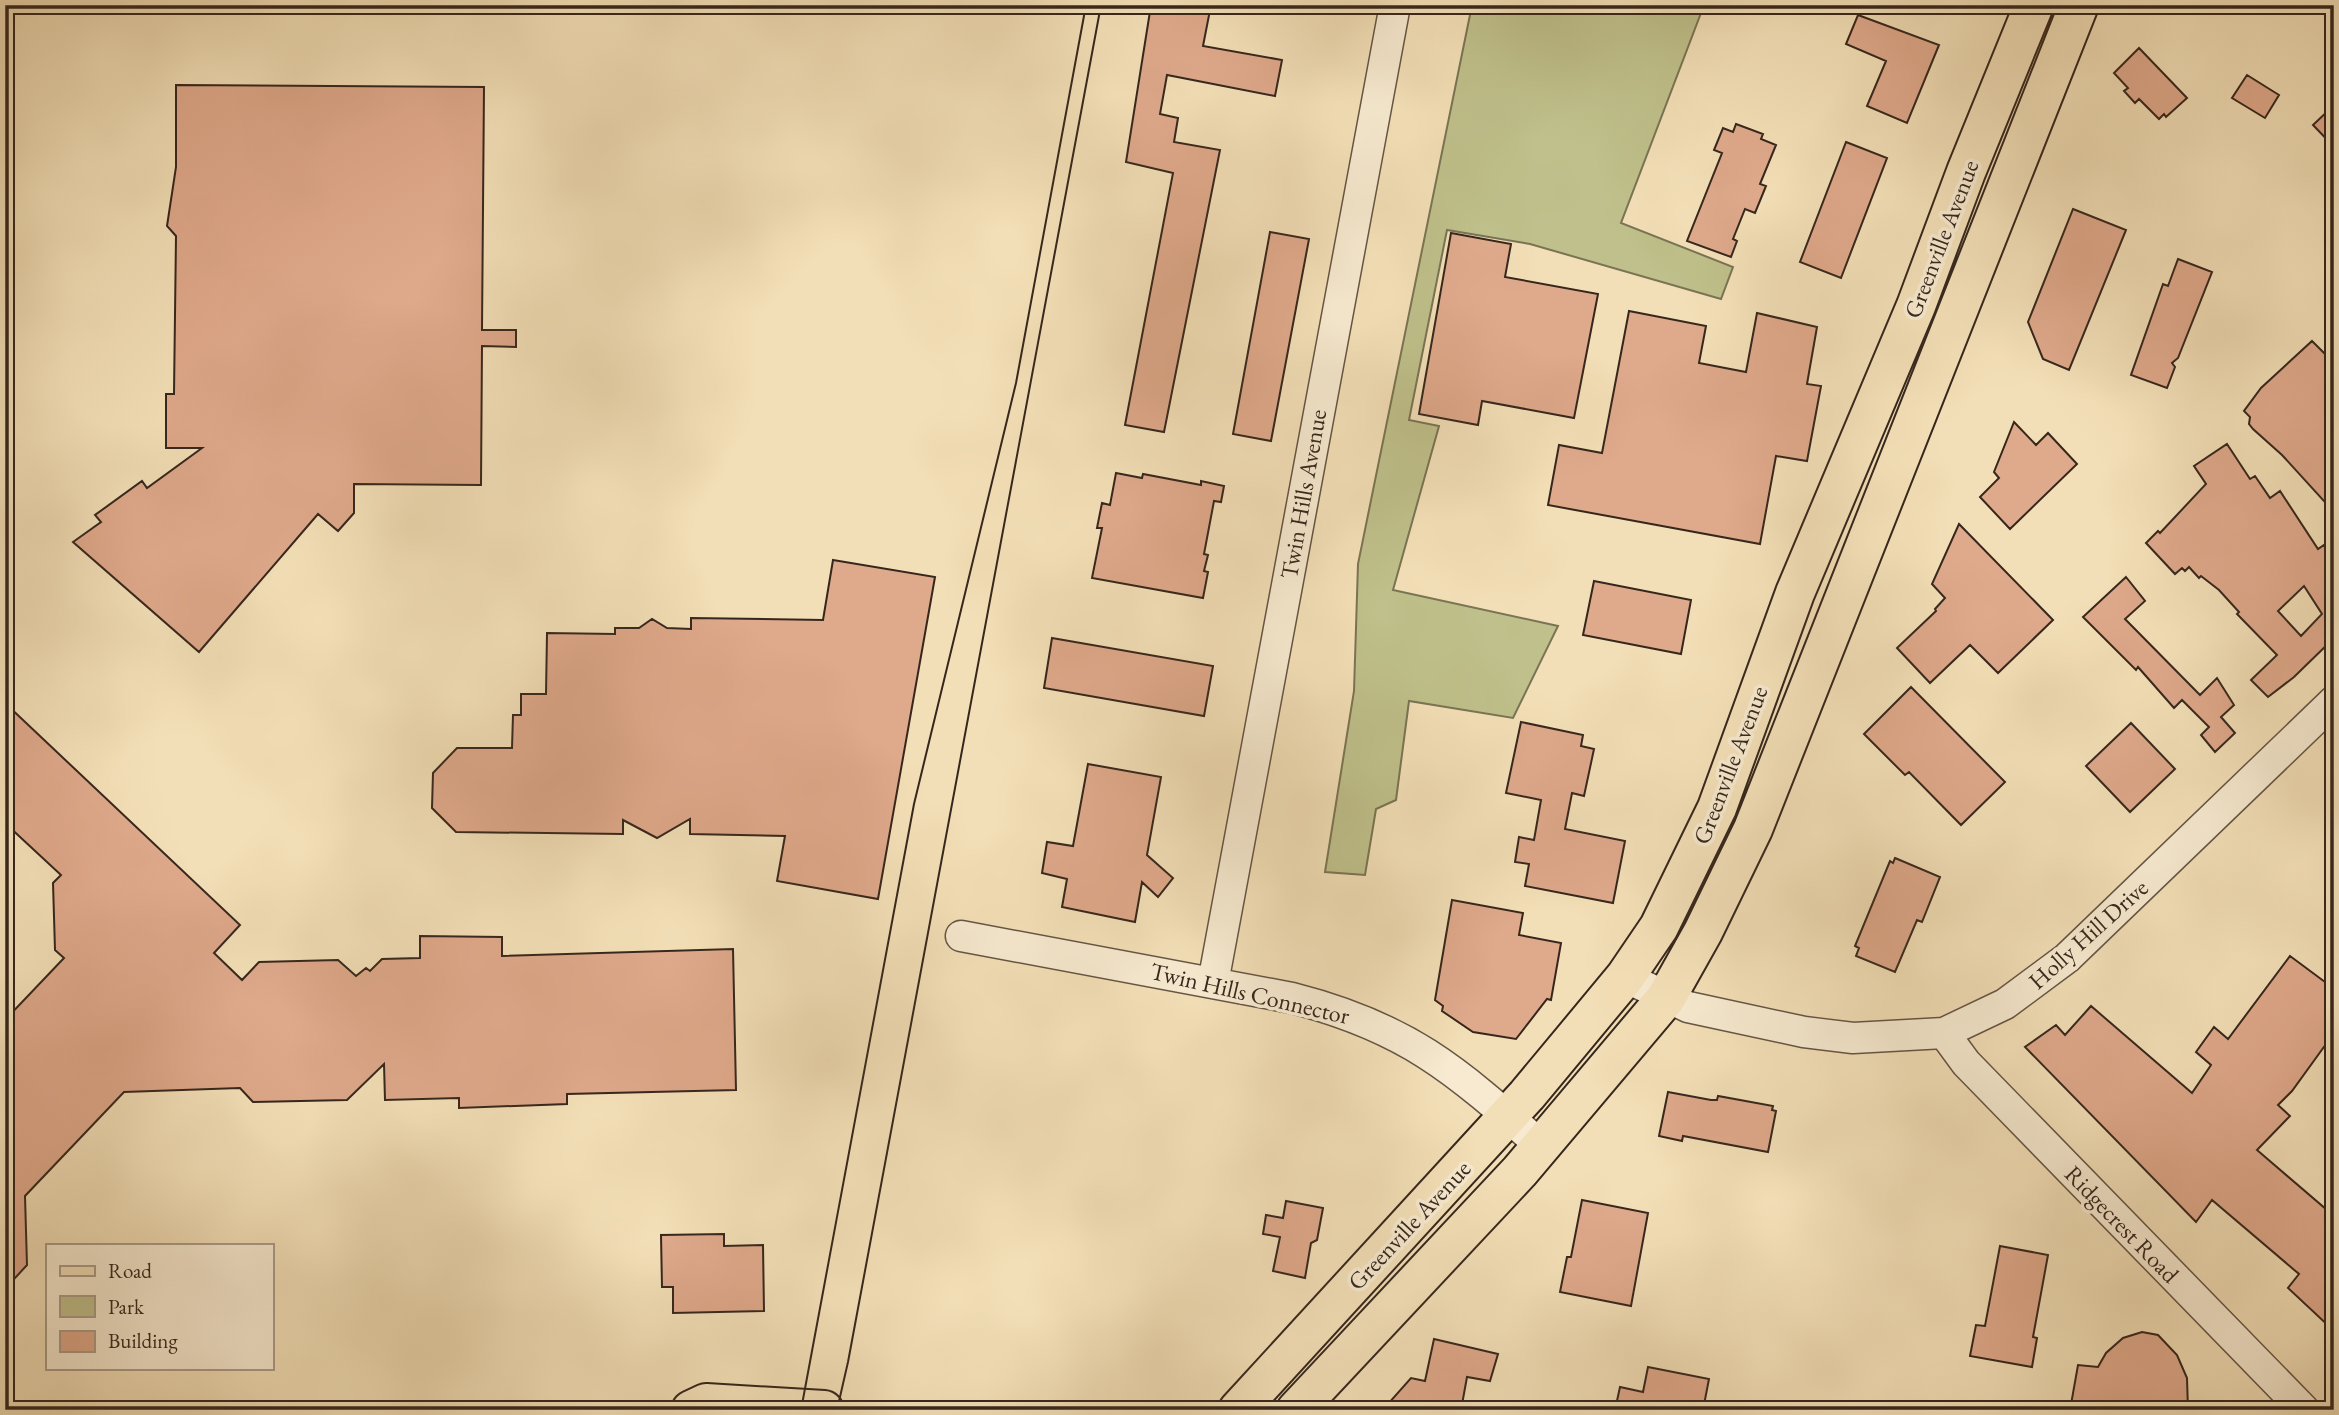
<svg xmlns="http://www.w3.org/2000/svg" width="2339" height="1415" viewBox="0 0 2339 1415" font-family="'EB Garamond',serif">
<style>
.green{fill:#bfc08b;stroke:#7a7454;stroke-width:2}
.building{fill:#dfa98b;stroke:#36271d;stroke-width:2;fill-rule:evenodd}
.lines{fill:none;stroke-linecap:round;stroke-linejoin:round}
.minor-casing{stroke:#655544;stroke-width:33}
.major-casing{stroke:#36271d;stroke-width:42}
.minor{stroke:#f7ead0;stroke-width:30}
.major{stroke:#f3dfb7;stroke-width:38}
.tram{stroke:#36271d;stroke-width:2}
.labels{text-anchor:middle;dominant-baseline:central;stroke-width:7;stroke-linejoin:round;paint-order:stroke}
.street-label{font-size:24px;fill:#36271d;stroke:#f7ead0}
</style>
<rect width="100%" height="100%" fill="#f3dfb7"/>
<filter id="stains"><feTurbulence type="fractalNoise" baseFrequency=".00286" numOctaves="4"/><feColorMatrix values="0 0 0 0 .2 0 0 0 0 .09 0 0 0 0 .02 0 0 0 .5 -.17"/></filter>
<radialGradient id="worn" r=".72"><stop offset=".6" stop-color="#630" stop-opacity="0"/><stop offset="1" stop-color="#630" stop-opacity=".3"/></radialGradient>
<path class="green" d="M 1472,5 L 1704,5 L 1621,223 L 1733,267 L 1721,299 L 1530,244 L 1447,230 L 1409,420 L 1439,426 L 1393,590 L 1558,626 L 1513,718 L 1409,701 L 1396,800 L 1376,809 L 1365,875 L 1325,872 L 1354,691 L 1358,564 Z"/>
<path class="building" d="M 1151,5 L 1211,5 L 1203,46 L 1282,60 L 1275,96 L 1167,75 L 1160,114 L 1178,118 L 1174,142 L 1220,150 L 1164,432 L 1125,425 L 1173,173 L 1126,162 Z
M 1858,15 L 1939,45 L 1907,123 L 1867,106 L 1886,61 L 1846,44 Z
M 2139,48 L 2187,98 L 2166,117 L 2164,114 L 2159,119 L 2139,99 L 2135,103 L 2124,91 L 2128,88 L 2114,73 Z
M 2247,75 L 2279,95 L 2265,118 L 2232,98 Z
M 176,85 L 484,87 L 482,330 L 516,330 L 516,347 L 482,346 L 481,485 L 354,484 L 354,513 L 338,531 L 318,514 L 199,652 L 73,542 L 101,522 L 95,515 L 142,481 L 147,488 L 202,448 L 166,448 L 166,394 L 174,394 L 176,236 L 167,226 L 176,167 Z
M 2334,105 L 2334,147 L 2313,125 Z
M 1736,124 L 1763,134 L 1761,139 L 1776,145 L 1760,184 L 1766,186 L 1755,213 L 1745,209 L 1733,239 L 1737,241 L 1731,257 L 1687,241 L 1722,153 L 1714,150 L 1723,128 L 1733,132 Z
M 1846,142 L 1887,158 L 1841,278 L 1800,262 Z
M 2073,209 L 2126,230 L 2069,370 L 2043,359 L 2028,322 Z
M 1270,232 L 1309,239 L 1271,441 L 1233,434 Z
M 1451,233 L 1511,244 L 1505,277 L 1598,294 L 1574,418 L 1482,401 L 1478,425 L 1419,414 Z
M 2178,259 L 2212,272 L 2178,358 L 2172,363 L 2175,367 L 2167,388 L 2131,375 L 2163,284 L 2168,286 Z
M 1629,311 L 1706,326 L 1699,363 L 1746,372 L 1757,313 L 1817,327 L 1807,384 L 1821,386 L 1807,461 L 1776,456 L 1760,544 L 1548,505 L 1559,445 L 1602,453 Z
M 2312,341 L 2334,363 L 2334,512 L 2282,455 L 2253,429 L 2249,424 L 2250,417 L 2244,411 L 2261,388 Z
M 2014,422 L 2036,445 L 2048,433 L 2077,464 L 2010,529 L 1980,497 L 1999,478 L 1994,472 Z
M 2227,444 L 2250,479 L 2255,476 L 2270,498 L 2280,491 L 2318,549 L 2324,545 L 2334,560 L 2334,638 L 2294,677 L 2268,697 L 2251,680 L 2277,655 L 2237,614 L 2239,612 L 2219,590 L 2201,576 L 2199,578 L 2189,567 L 2185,571 L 2182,568 L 2175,574 L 2146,543 L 2158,531 L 2160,533 L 2206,484 L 2194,466 ZM 2304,586 L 2322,614 L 2301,636 L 2278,611 Z
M 1116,473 L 1142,478 L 1143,474 L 1201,485 L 1201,481 L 1224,486 L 1221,502 L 1214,501 L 1204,554 L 1208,555 L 1204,571 L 1208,572 L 1203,598 L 1092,578 L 1102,528 L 1097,528 L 1102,503 L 1110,505 Z
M 1959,524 L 2053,620 L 1998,673 L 1970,645 L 1930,683 L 1897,648 L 1936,611 L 1935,609 L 1945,598 L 1932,584 Z
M 833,560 L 935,577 L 878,899 L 777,881 L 785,836 L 690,834 L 690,819 L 657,838 L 623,820 L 623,834 L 456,832 L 432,808 L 433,773 L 457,748 L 512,748 L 513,715 L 521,715 L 521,694 L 546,694 L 547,633 L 615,634 L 615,628 L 639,628 L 652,619 L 667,628 L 691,629 L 691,618 L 823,620 Z
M 2126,577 L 2145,601 L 2125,619 L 2200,695 L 2217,678 L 2234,705 L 2221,717 L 2235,733 L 2215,752 L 2201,735 L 2209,727 L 2182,700 L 2174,708 L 2138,667 L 2136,670 L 2083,617 Z
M 1594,581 L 1691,600 L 1681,654 L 1583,635 Z
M 1052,638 L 1213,666 L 1204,716 L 1044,688 Z
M 1911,687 L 2005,782 L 1961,825 L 1909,772 L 1905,775 L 1864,734 Z
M 5,703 L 240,925 L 214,953 L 242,980 L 259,962 L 338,960 L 356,976 L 366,968 L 370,971 L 382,959 L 420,958 L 420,936 L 502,937 L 502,956 L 733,949 L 736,1090 L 567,1094 L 567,1104 L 459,1108 L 459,1098 L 385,1100 L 384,1064 L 347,1100 L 253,1102 L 240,1088 L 124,1092 L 25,1196 L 27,1265 L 5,1289 L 5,1020 L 64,958 L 55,950 L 53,883 L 61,875 L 5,823 Z
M 1521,722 L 1583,735 L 1581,746 L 1594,749 L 1584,796 L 1572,793 L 1565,829 L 1625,841 L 1613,903 L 1525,886 L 1529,864 L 1515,862 L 1519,837 L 1534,840 L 1541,800 L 1506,793 Z
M 2131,723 L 2175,769 L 2130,812 L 2086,766 Z
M 1088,764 L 1161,777 L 1147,855 L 1173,878 L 1158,897 L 1142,882 L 1135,922 L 1062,907 L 1067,879 L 1042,873 L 1047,842 L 1073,846 Z
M 1895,858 L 1940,877 L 1922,922 L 1917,920 L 1895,972 L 1856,956 L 1859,948 L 1855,946 L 1890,861 L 1893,863 Z
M 1452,900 L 1523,913 L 1519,935 L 1561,943 L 1551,1000 L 1547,999 L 1516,1039 L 1473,1032 L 1442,1011 L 1443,1006 L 1435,1000 Z
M 2290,956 L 2325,982 L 2334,972 L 2334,1033 L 2292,1091 L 2278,1105 L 2290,1116 L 2257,1150 L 2334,1216 L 2334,1331 L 2288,1288 L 2299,1274 L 2212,1200 L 2196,1222 L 2025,1047 L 2056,1025 L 2065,1035 L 2091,1006 L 2192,1093 L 2211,1065 L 2196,1052 L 2214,1027 L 2228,1039 Z
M 1668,1092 L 1711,1100 L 1717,1100 L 1718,1096 L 1773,1106 L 1772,1110 L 1776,1111 L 1768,1152 L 1683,1136 L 1682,1141 L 1659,1136 Z
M 1582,1200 L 1648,1213 L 1631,1306 L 1560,1292 L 1567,1257 L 1571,1257 Z
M 1286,1201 L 1323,1208 L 1317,1240 L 1311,1243 L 1305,1278 L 1273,1271 L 1280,1237 L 1263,1234 L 1266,1215 L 1283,1218 Z
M 724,1234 L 724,1246 L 763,1245 L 764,1311 L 673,1313 L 673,1287 L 662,1287 L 661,1235 Z
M 2000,1246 L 2048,1255 L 2033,1337 L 2037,1338 L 2032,1367 L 1970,1356 L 1976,1325 L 1985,1326 Z
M 2142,1332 L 2158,1335 L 2177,1355 L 2187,1378 L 2188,1410 L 2070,1410 L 2078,1365 L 2098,1367 L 2106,1353 L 2123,1338 Z
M 1434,1339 L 1498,1354 L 1490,1381 L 1467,1377 L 1461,1410 L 1411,1410 L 1387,1405 L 1411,1378 L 1425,1381 Z
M 1648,1367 L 1709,1379 L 1703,1410 L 1615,1410 L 1620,1387 L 1643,1392 Z"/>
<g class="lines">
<defs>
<path id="minor" d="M 961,936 L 1292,998 C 1406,1027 1455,1069 1541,1146
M 1625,977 L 1688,1007 L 1804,1032 L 1853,1038 L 1944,1033 L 2005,1004 L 2067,958 L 2334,701
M 1213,983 L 1395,5
M 1944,1033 L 1966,1063 L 2304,1410"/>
<path id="major" d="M 691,1410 L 706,1403 L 824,1410
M 1238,1410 L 1527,1095 L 1625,977 L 1659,927 L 1717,808 L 1795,593 L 1916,306 L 1966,172 L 2034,5
M 1296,1410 L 1520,1171 L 1666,998 L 1703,932 L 1753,829 L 2079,5"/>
</defs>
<use href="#minor" class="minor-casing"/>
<use href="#major" class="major-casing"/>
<use href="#minor" class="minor"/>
<use href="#major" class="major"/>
<path class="tram" d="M 801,1410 L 914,804 L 1016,383 L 1086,5
M 837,1410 L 848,1362 L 1101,5"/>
</g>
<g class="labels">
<g class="street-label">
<text transform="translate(1941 239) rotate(-69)">Greenville Avenue</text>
<text transform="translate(1303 494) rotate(-80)">Twin Hills Avenue</text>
<text transform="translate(1730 765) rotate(-69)">Greenville Avenue</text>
<text transform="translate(2088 934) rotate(-42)">Holly Hill Drive</text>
<text transform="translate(1250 993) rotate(13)">Twin Hills Connector</text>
<text transform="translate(2122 1224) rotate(46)">Ridgecrest Road</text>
<text transform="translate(1409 1225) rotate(-47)">Greenville Avenue</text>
</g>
</g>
<rect width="2339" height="1415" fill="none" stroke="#f3dfb7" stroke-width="28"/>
<rect x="7" y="7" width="2325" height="1401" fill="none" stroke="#36271d" stroke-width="3.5"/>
<rect x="14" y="14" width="2311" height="1387" fill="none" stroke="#36271d" stroke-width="2"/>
<rect x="46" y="1244" width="228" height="126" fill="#f7ead0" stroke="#aa9c88" stroke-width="2"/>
<rect x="60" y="1266" width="35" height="10" fill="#f3dfb7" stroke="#aa9c88" stroke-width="2"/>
<text x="108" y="1278" font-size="21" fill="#36271d">Road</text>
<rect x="60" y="1296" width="35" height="21" fill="#bfc08b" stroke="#aa9c88" stroke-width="2"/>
<text x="108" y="1314" font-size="21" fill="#36271d">Park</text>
<rect x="60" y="1331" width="35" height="21" fill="#dfa98b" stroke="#aa9c88" stroke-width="2"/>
<text x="108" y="1348" font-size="21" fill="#36271d">Building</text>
<rect width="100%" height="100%" filter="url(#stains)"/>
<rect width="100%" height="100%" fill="url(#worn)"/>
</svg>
